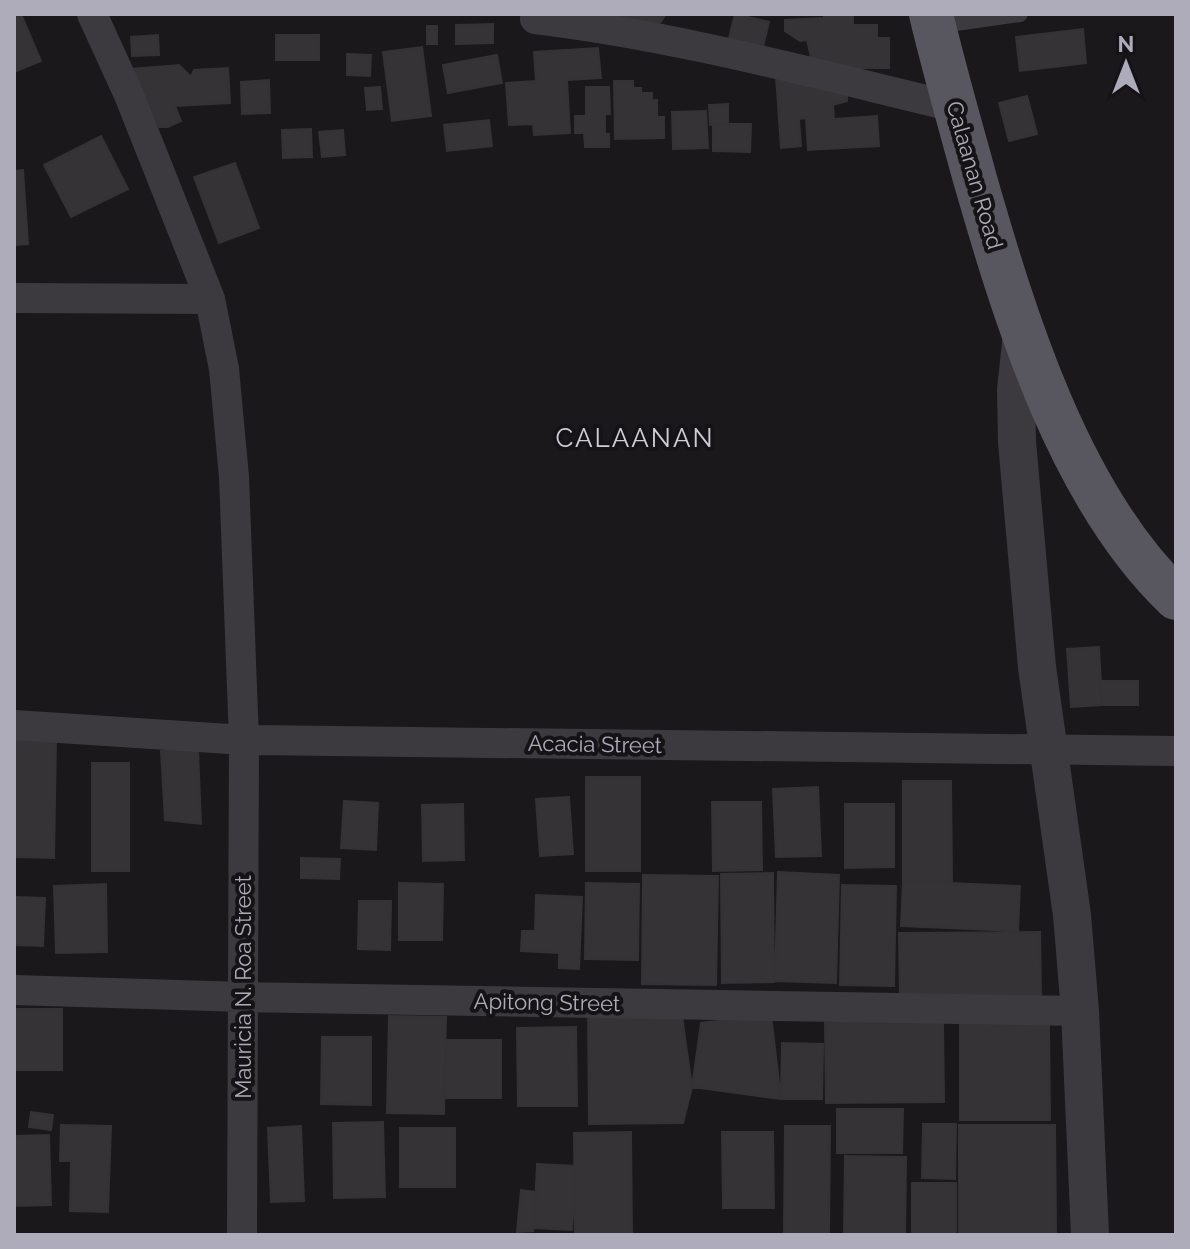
<svg xmlns="http://www.w3.org/2000/svg" width="1190" height="1249" viewBox="0 0 1190 1249" font-family="Raleway,sans-serif">
<style>
.building{fill:#353336;stroke:#353236;stroke-width:2}
.lines{fill:none;stroke-linecap:round;stroke-linejoin:round}
.service{stroke:#3c3a3f;stroke-width:16}
.minor{stroke:#3c3a3f;stroke-width:30}
.tertiary{stroke:#3c3a3f;stroke-width:38}
.primary{stroke:#58565e;stroke-width:44}
.labels{text-anchor:middle;dominant-baseline:central;stroke-width:8;stroke-linejoin:round;paint-order:stroke}
.street-label{font-size:22px;fill:#aeabba;stroke:#151316}
.quarter-label{font-size:26px;letter-spacing:2px;fill:#cfccd6;stroke:#151316}
</style>
<rect width="100%" height="100%" fill="#1a181a"/>
<path class="building" d="M 14,14 L 21,14 L 41,61 L 14,72 Z
M 599,14 L 666,14 L 656,29 Z
M 735,14 L 769,22 L 762,51 L 728,42 Z
M 824,14 L 853,14 L 853,25 L 877,25 L 877,38 L 889,38 L 889,68 L 819,68 L 811,57 L 807,40 L 800,41 L 785,31 L 785,20 L 824,18 Z
M 493,24 L 493,43 L 456,44 L 456,25 Z
M 427,26 L 437,26 L 437,44 L 427,44 Z
M 1083,29 L 1086,63 L 1020,71 L 1016,37 Z
M 158,35 L 159,55 L 132,56 L 131,37 Z
M 276,35 L 319,35 L 319,60 L 276,60 Z
M 422,47 L 431,116 L 392,121 L 383,52 Z
M 598,48 L 601,78 L 567,80 L 570,133 L 534,135 L 533,124 L 509,125 L 506,83 L 536,81 L 534,52 Z
M 347,54 L 371,55 L 370,76 L 347,75 Z
M 497,55 L 502,83 L 448,93 L 443,65 Z
M 179,65 L 191,77 L 194,70 L 228,68 L 230,103 L 175,106 L 181,121 L 168,127 L 159,127 L 132,69 Z
M 776,77 L 847,95 L 847,101 L 833,105 L 834,119 L 877,116 L 879,146 L 808,150 L 806,118 L 799,119 L 801,146 L 781,148 Z
M 269,80 L 270,113 L 242,114 L 241,82 Z
M 614,81 L 633,81 L 633,88 L 641,88 L 641,93 L 652,93 L 652,100 L 657,100 L 657,117 L 664,117 L 664,138 L 615,139 Z
M 380,87 L 382,109 L 367,110 L 365,88 Z
M 586,87 L 609,87 L 610,114 L 605,114 L 605,134 L 609,134 L 609,147 L 585,147 L 584,133 L 575,133 L 575,116 L 586,116 Z
M 1027,96 L 1037,134 L 1009,141 L 999,103 Z
M 728,104 L 728,124 L 710,125 L 709,105 Z
M 706,111 L 708,148 L 673,149 L 672,112 Z
M 489,120 L 492,146 L 447,151 L 444,125 Z
M 713,124 L 751,124 L 750,152 L 713,151 Z
M 311,129 L 312,157 L 283,158 L 282,130 Z
M 343,130 L 345,155 L 322,157 L 319,132 Z
M 101,136 L 128,189 L 71,217 L 44,165 Z
M 235,163 L 259,228 L 219,243 L 194,177 Z
M 23,170 L 28,244 L 14,245 L 14,171 Z
M 1099,647 L 1102,705 L 1071,707 L 1067,649 Z
M 1100,681 L 1138,681 L 1138,705 L 1102,705 Z
M 14,738 L 56,739 L 54,858 L 14,857 Z
M 198,750 L 201,824 L 165,820 L 161,751 Z
M 92,763 L 129,763 L 129,871 L 92,871 Z
M 586,777 L 640,777 L 640,871 L 586,871 Z
M 903,781 L 951,781 L 952,881 L 903,881 Z
M 818,787 L 821,856 L 776,857 L 773,789 Z
M 569,797 L 573,854 L 540,856 L 536,799 Z
M 344,801 L 378,803 L 376,850 L 341,848 Z
M 712,802 L 761,802 L 762,870 L 713,871 Z
M 463,804 L 464,860 L 423,861 L 422,805 Z
M 845,804 L 894,804 L 894,867 L 845,868 Z
M 301,858 L 340,859 L 339,879 L 301,878 Z
M 778,872 L 839,875 L 836,983 L 775,981 Z
M 773,873 L 774,982 L 722,983 L 721,874 Z
M 643,875 L 718,876 L 716,985 L 642,984 Z
M 903,881 L 1020,886 L 1018,931 L 901,926 Z
M 399,883 L 443,884 L 442,940 L 399,940 Z
M 586,883 L 639,884 L 638,960 L 585,959 Z
M 106,884 L 107,952 L 56,953 L 54,886 Z
M 842,885 L 896,886 L 894,986 L 840,985 Z
M 536,895 L 582,897 L 579,969 L 559,968 L 559,953 L 521,951 L 522,931 L 535,931 Z
M 14,897 L 45,898 L 43,946 L 14,945 Z
M 359,901 L 391,901 L 390,950 L 358,949 Z
M 1040,932 L 1041,996 L 900,997 L 899,933 Z
M 14,1009 L 62,1009 L 62,1070 L 14,1070 Z
M 681,1009 L 692,1087 L 683,1123 L 589,1124 L 588,1010 Z
M 771,1015 L 781,1099 L 692,1087 L 701,1023 Z
M 389,1016 L 446,1017 L 444,1114 L 387,1113 Z
M 943,1022 L 944,1102 L 826,1103 L 825,1023 Z
M 1049,1023 L 1050,1120 L 960,1120 L 960,1024 Z
M 576,1027 L 577,1106 L 518,1106 L 517,1028 Z
M 322,1037 L 371,1037 L 371,1105 L 321,1104 Z
M 446,1040 L 501,1040 L 501,1098 L 446,1098 Z
M 782,1043 L 823,1044 L 822,1099 L 781,1099 Z
M 837,1109 L 903,1109 L 902,1153 L 837,1153 Z
M 31,1112 L 53,1115 L 51,1130 L 29,1127 Z
M 383,1122 L 385,1197 L 334,1198 L 333,1123 Z
M 923,1124 L 956,1124 L 955,1179 L 922,1178 Z
M 61,1125 L 111,1126 L 108,1212 L 70,1211 L 71,1161 L 60,1161 Z
M 959,1125 L 1055,1125 L 1056,1235 L 959,1235 Z
M 301,1126 L 304,1201 L 271,1202 L 268,1128 Z
M 785,1126 L 830,1126 L 829,1235 L 784,1235 Z
M 400,1128 L 455,1128 L 455,1187 L 400,1187 Z
M 631,1132 L 632,1235 L 575,1235 L 574,1133 Z
M 722,1132 L 773,1132 L 774,1208 L 723,1208 Z
M 49,1135 L 51,1205 L 14,1206 L 14,1136 Z
M 845,1156 L 906,1157 L 905,1235 L 844,1235 Z
M 537,1164 L 575,1166 L 572,1230 L 534,1228 Z
M 912,1183 L 956,1183 L 956,1235 L 912,1235 Z
M 521,1190 L 536,1192 L 533,1231 L 517,1232 Z"/>
<g class="lines">
<path class="service" d="M 935,26 L 1020,14"/>
<path class="minor" d="M 92,14 L 129,95 L 210,299 L 224,369 L 234,477 L 244,740 L 242,1235
M 535,19 C 677,36 816,74 955,107
M 14,298 L 210,299
M 14,725 L 244,740 L 1176,751
M 14,990 L 244,997 L 1080,1011"/>
<path class="tertiary" d="M 1022,334 L 1016,390 L 1017,442 L 1037,667 L 1072,915 L 1080,1011 L 1090,1235"/>
<path class="primary" d="M 931,14 C 944,69 960,124 975,179 C 1015,318 1069,496 1176,598"/>
</g>
<g class="labels">
<g class="street-label">
<text transform="translate(975 175) rotate(74)">Calaanan Road</text>
<text transform="translate(595 744) rotate(1)">Acacia Street</text>
<text transform="translate(243 987) rotate(-90)">Mauricia N. Roa Street</text>
<text transform="translate(547 1002) rotate(1)">Apitong Street</text>
</g>
<g class="quarter-label">
<text x="635" y="438">CALAANAN</text>
</g>
</g>
<rect width="1190" height="1249" fill="none" stroke="#aeabba" stroke-width="32"/>
<g transform="translate(1126 64)" stroke="#151316" stroke-width="6" paint-order="stroke">
<path d="M0-6L14 30L0 20L-14 30Z" fill="#aeabba"/>
<text y="-12" font-size="22" font-weight="bold" text-anchor="middle" fill="#aeabba">N</text>
</g>
</svg>
